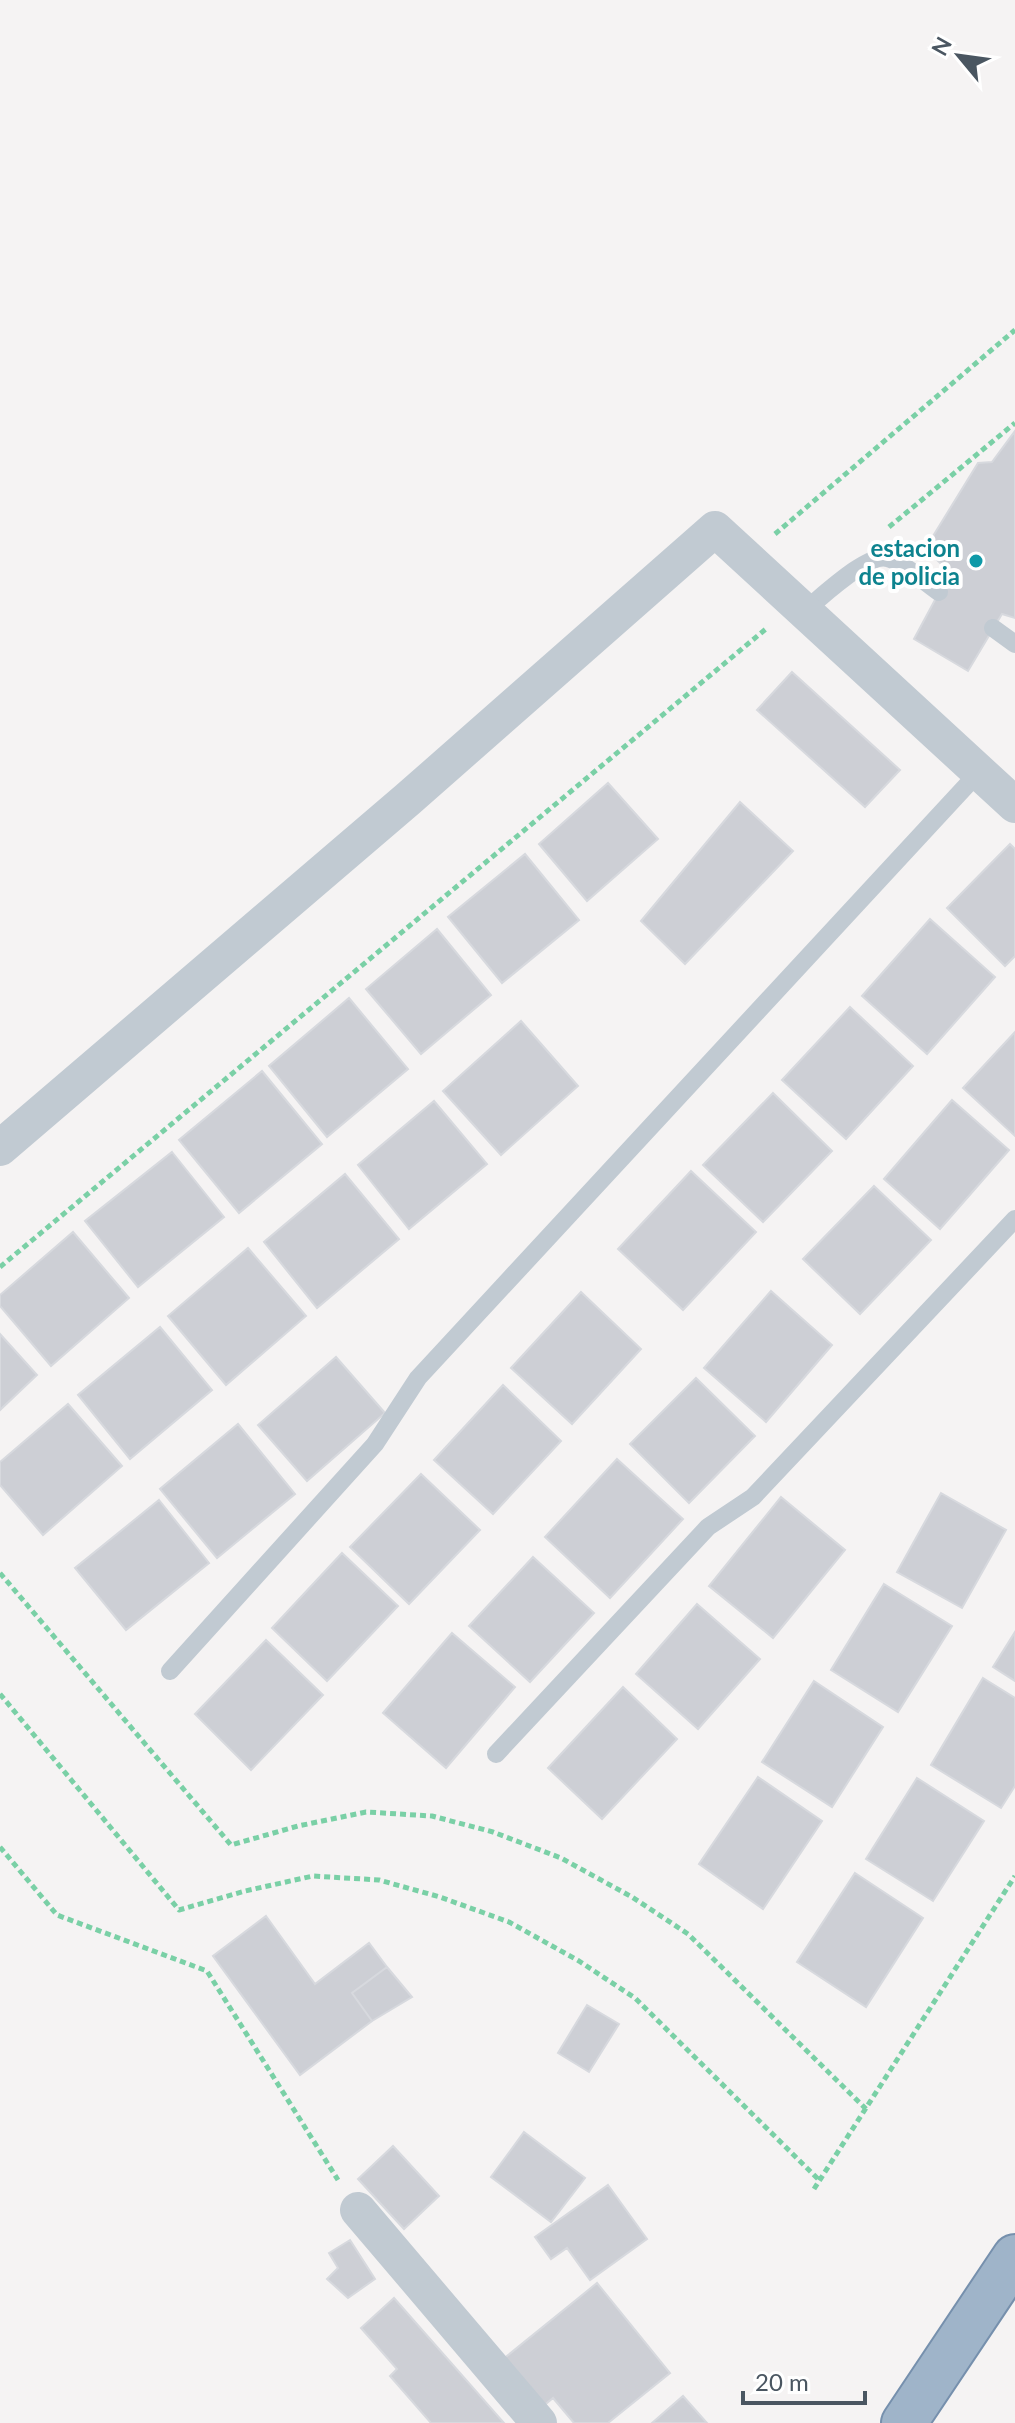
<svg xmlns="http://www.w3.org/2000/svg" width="1015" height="2423" viewBox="0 0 1015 2423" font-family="Lato,sans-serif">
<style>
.building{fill:#cdcfd5;stroke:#d7d9de;stroke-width:2}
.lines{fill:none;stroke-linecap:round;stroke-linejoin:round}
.trunk-casing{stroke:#7690ad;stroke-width:48}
.path{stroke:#7ad0a6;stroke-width:5;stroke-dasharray:6 4;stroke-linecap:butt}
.service{stroke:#c1cad2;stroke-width:18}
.minor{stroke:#c1cad2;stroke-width:36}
.trunk{stroke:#9fb4c9;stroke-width:44}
.culture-dot{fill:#0f9aa8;stroke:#fff;stroke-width:3}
.labels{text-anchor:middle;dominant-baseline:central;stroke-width:8;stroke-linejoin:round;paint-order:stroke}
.culture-label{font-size:24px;font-weight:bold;fill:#0d838f;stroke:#fff;text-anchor:end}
</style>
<rect width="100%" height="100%" fill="#f5f3f3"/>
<path class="building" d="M 1015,431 L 1015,618 L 1002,614 L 968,671 L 914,639 L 950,572 L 925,549 L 978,463 L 992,462 Z
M 792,672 L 900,770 L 865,807 L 757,710 Z
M 608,783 L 658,839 L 587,901 L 539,844 Z
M 740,802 L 793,851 L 685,964 L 641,921 Z
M 1010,844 L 1015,849 L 1015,956 L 1005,966 L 947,908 Z
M 525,854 L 579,920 L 502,983 L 448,917 Z
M 930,919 L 995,977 L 927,1054 L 862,996 Z
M 437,929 L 491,995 L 421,1054 L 366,989 Z
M 349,998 L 408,1069 L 327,1137 L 269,1066 Z
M 850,1007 L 913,1066 L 846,1139 L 782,1080 Z
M 521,1021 L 578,1086 L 501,1155 L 443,1091 Z
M 1015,1032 L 1015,1136 L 963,1088 Z
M 262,1071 L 322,1144 L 239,1213 L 179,1140 Z
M 773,1093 L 832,1151 L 763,1222 L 703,1165 Z
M 952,1100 L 1009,1150 L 940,1229 L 884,1179 Z
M 434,1101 L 487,1164 L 409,1229 L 358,1165 Z
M 172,1152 L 224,1217 L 138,1287 L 85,1221 Z
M 691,1171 L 756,1232 L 683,1310 L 618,1249 Z
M 345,1174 L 399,1239 L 317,1308 L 264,1242 Z
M 874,1186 L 931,1240 L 860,1314 L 803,1259 Z
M 73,1232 L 129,1298 L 51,1366 L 0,1306 L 0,1295 Z
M 248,1248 L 306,1316 L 226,1385 L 168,1316 Z
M 771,1291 L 832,1345 L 766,1422 L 704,1368 Z
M 581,1292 L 641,1349 L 572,1424 L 511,1368 Z
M 160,1327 L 212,1390 L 130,1459 L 78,1395 Z
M 0,1334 L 37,1375 L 0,1410 Z
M 336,1357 L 385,1413 L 307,1481 L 258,1425 Z
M 696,1378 L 755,1436 L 689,1503 L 630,1444 Z
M 503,1385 L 561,1441 L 493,1514 L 434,1460 Z
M 68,1404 L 122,1466 L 43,1535 L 0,1485 L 0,1462 Z
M 238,1424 L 295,1494 L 217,1558 L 160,1489 Z
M 617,1459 L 683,1519 L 610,1598 L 545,1537 Z
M 421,1474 L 480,1530 L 409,1604 L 350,1547 Z
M 941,1493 L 1006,1530 L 962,1608 L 897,1572 Z
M 781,1497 L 845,1550 L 773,1638 L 709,1586 Z
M 159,1500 L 209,1563 L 126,1630 L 75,1568 Z
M 342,1553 L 398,1606 L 327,1681 L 272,1628 Z
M 533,1557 L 594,1613 L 530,1682 L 469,1626 Z
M 884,1584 L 952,1626 L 898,1712 L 831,1670 Z
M 697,1604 L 760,1659 L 698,1729 L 636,1674 Z
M 1015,1632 L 1015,1681 L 993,1667 Z
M 452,1633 L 515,1687 L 446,1768 L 383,1713 Z
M 266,1640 L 323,1695 L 251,1770 L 195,1714 Z
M 983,1678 L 1015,1698 L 1015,1786 L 1001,1808 L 931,1765 Z
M 814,1681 L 883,1727 L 832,1807 L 762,1762 Z
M 623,1687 L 677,1739 L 602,1819 L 548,1768 Z
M 758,1777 L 822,1821 L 763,1909 L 699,1864 Z
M 917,1778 L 984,1821 L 933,1901 L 866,1859 Z
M 855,1873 L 923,1918 L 866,2007 L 797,1962 Z
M 266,1916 L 315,1984 L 369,1943 L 387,1967 L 352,1993 L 372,2021 L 300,2075 L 213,1956 Z
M 387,1967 L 412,1997 L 372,2021 L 352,1993 Z
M 587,2005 L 619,2024 L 589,2072 L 558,2053 Z
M 524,2132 L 585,2178 L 551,2222 L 491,2177 Z
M 393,2146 L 439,2196 L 404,2229 L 358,2179 Z
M 608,2185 L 647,2239 L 590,2280 L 567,2248 L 551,2259 L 535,2237 Z
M 350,2240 L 375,2279 L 348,2298 L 327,2279 L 338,2268 L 329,2253 Z
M 597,2283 L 670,2373 L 608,2423 L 574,2423 L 553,2398 L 541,2408 L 502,2360 Z
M 394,2298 L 504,2423 L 431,2423 L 390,2376 L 397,2369 L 361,2328 Z
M 683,2396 L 707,2423 L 652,2423 Z"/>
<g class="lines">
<defs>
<path id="trunk" d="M 904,2423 L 1015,2257"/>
</defs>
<use href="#trunk" class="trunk-casing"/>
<path class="path" d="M 889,527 L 1015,423
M 775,534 L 1015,330
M 0,1267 L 767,628
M 0,1573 L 231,1845 L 298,1826 L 366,1812 L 432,1816 L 493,1832 L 561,1858 L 632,1897 L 688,1934 L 866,2109
M 0,1694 L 179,1910 L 245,1891 L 313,1876 L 379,1880 L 440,1897 L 509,1922 L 579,1961 L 635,1998 L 819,2180
M 0,1847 L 57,1915 L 207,1971 L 338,2180
M 814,2189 L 1015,1876"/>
<path class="service" d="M 804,611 C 821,598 867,553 887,558 C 901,561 926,583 939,592
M 993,628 L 1015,644
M 170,1671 L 375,1444 L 418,1378 L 979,772
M 496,1754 L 708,1527 L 753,1497 L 1015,1219"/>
<path class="minor" d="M 0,1148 L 408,799 L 715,529 L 1015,805
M 358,2210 L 539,2423"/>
<use href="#trunk" class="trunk"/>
</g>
<circle class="culture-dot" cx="976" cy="561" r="8"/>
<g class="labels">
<g class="culture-label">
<text x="960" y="547">estacion<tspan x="960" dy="28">de policia</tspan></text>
</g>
</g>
<g transform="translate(959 56) rotate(299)" stroke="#ffffff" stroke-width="6" paint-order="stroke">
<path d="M0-6L14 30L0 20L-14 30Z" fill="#4a5661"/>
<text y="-12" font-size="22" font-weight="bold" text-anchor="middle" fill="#4a5661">N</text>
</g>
<path d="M743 2391v12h122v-12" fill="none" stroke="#4a5661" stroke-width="4"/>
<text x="755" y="2391" font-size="24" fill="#4a5661" stroke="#ffffff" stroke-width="6" paint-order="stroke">20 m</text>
</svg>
